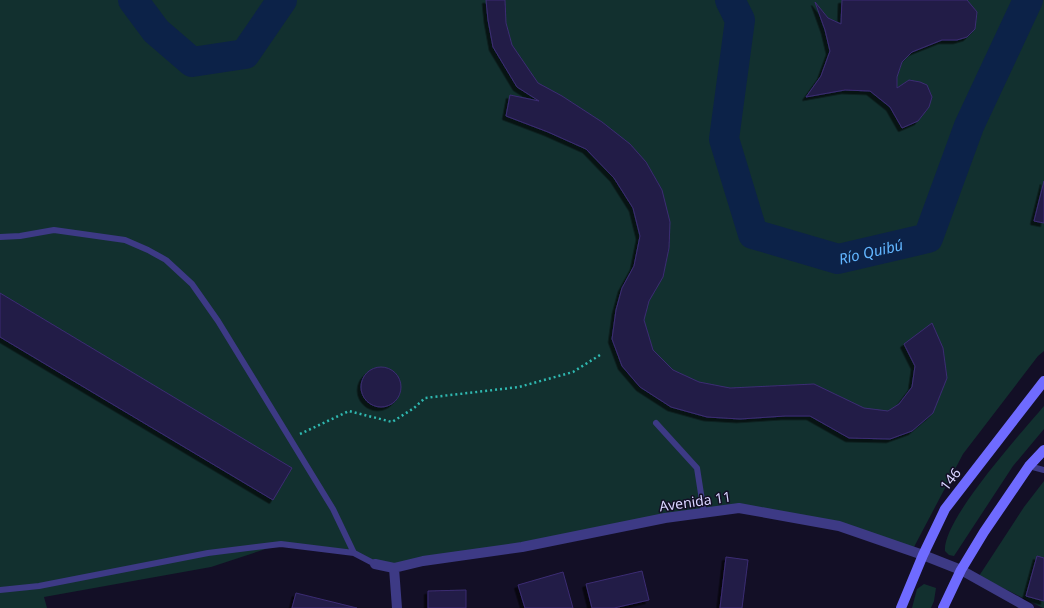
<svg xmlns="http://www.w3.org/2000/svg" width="1044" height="608" viewBox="0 0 1044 608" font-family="'Noto Sans',sans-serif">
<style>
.green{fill:#12302f}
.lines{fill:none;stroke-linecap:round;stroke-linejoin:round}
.river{stroke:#0c2248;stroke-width:30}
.building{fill:#241b47;stroke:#3b2d73;filter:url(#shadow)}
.path{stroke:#2fb8b0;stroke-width:2.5;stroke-dasharray:2 3;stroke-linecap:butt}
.service{stroke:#3d3a85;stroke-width:6}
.minor{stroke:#3d3a85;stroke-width:10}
.tertiary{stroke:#3d3a85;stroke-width:10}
.secondary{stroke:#6f6bff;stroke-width:10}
.labels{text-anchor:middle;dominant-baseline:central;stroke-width:3;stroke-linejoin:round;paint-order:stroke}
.street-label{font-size:14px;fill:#d9d4ff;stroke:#130f26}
.water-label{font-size:15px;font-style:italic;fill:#62b6ff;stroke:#130f26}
</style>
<defs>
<filter id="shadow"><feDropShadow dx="-3.5" dy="3.5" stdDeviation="0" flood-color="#0009"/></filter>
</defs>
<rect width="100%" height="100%" fill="#130f26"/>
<path class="green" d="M 0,0 L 1044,0 L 1044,351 L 1038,356 L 963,454 L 914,547 L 739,508 L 394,568 L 354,553 L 281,544 L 211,567 L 44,597 L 47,608 L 0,608 Z
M 1044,406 L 1044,429 L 1013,466 L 954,556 L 949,555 L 945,551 C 942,520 1022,432 1044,406 Z
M 1044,481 L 1044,608 L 1043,608 L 979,576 L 1024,507 Z
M 924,584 L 936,588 L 934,601 L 931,608 L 912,608 L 917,589 Z"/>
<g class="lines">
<g class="river">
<path d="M 133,0 L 156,31 L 192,62 L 245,54 L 282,0"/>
<path id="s1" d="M 730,0 L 740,20 L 724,139 L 753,234 L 838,259 L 928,238 L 969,126 L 1028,0"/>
</g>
</g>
<path class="building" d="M 486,0 L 505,0 L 506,23 L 512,45 L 538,83 L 562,96 L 602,122 L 630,144 L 646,162 L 662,190 L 670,222 L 669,248 L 663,277 L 649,301 L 644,320 L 653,350 L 673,370 L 699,382 L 730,388 L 814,384 L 864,408 L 888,411 L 899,404 L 912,387 L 915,366 L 904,344 L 932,323 L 943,348 L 947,378 L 933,413 L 912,431 L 890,439 L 849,438 L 810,416 L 785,416 L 740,419 L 707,417 L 671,407 L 640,387 L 622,366 L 612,339 L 616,310 L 622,288 L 634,266 L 640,236 L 633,208 L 614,178 L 586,149 L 548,132 L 506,116 L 510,95 L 539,101 L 517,87 L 493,47 L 488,20 Z
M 842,0 L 967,0 L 977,12 L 975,29 L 967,37 L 957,40 L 942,40 L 912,52 L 902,62 L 897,77 L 897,88 L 909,80 L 920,82 L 927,85 L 932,97 L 929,107 L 918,121 L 902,128 L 890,107 L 870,91 L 845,90 L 806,97 L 821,76 L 830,51 L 825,30 L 815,2 L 828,18 L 841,24 Z
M 1044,181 L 1044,223 L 1034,221 Z
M 0,293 L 292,468 L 273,500 L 0,337 Z
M361 387a20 20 0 1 1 40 0a20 20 0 1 1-40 0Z
M 1037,556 L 1044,558 L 1044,601 L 1026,596 Z
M 726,557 L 748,560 L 742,608 L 720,608 Z
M 642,571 L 649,600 L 614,608 L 592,608 L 586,584 Z
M 563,572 L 573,608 L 525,608 L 518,585 Z
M 466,590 L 466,608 L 428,608 L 428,591 Z
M 296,593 L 357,608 L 292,608 Z"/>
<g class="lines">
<path class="path" d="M 300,434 L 349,411 L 392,422 L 414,408 L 425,398 L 519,387 L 573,372 L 600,355"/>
<path class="service" d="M 0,237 L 20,236 L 54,230 L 125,240 L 148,250 L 166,260 L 192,284 L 218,321 L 333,509 L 354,553
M 656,423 L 697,468 L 704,513
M 1029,466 L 1044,470
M 0,590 L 39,586 L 208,553 L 281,544 L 354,553 L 375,564"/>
<path class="minor" d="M 375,564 L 394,568 L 423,561 L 522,547 L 665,518 L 739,508 L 839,526 L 923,555
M 394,568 L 397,608"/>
<path class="tertiary" d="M 923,555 L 961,570 L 1029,608"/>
<path class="secondary" d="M 901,608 L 923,555 L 945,509 L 1044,381
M 943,608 L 961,570 L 984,532 L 1029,466 L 1044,450"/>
</g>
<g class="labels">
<g class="street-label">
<text transform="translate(950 479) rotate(-52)">146</text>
<text transform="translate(695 501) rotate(-8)">Avenida 11</text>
</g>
<g class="water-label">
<text stroke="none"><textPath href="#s1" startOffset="364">Río Quibú</textPath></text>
</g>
</g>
</svg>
